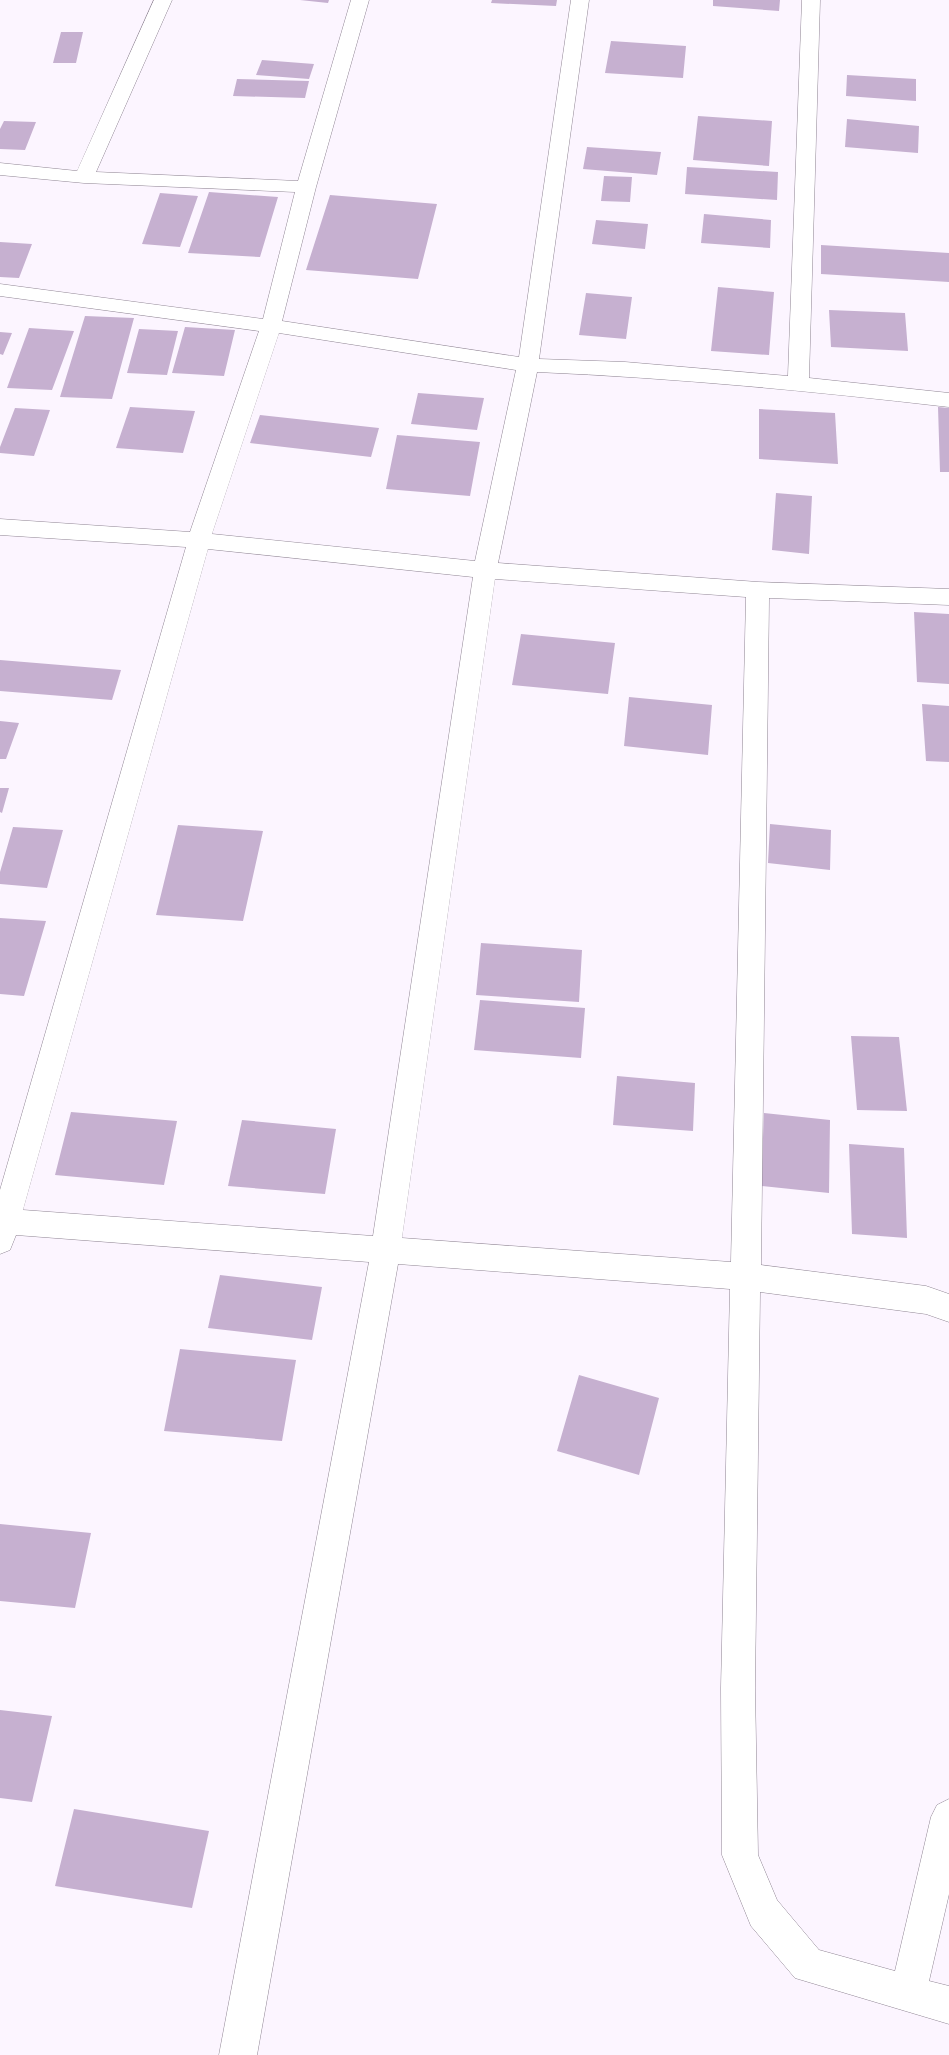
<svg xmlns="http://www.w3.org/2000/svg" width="949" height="2055" viewBox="0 0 949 2055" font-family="Inter,sans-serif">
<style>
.building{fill:#c6b0d0}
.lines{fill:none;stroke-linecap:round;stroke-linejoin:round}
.minor-casing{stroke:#908694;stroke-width:1}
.minor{fill:#fff;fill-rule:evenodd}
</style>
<rect width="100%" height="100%" fill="#fcf5ff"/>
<path class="building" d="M 300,0 L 329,0 L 328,3 Z
M 492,0 L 557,0 L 556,6 L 491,3 Z
M 713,0 L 780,0 L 779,11 L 713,6 Z
M 61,32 L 83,32 L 76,63 L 53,63 Z
M 611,41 L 686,46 L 683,78 L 605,73 Z
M 262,60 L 314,64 L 309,79 L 256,75 Z
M 847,75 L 916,79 L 916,101 L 846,96 Z
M 237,79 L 309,81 L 305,98 L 233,96 Z
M 698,116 L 772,121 L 769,166 L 693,160 Z
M 847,119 L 919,126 L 918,153 L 845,147 Z
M 4,121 L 36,122 L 25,150 L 0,149 L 0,129 Z
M 587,147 L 661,152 L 657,175 L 583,169 Z
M 687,167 L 778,172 L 777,200 L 685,194 Z
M 604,176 L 632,177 L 630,202 L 601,201 Z
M 209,192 L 278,197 L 260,257 L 188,253 Z
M 160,193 L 198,196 L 180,247 L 142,244 Z
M 330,195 L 437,204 L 418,279 L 306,270 Z
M 704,214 L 771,220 L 770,248 L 701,243 Z
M 596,220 L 648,224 L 645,249 L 592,244 Z
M 0,242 L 32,244 L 19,278 L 0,277 Z
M 821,245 L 949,253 L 949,282 L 821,274 Z
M 718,287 L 774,292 L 769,355 L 711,351 Z
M 586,293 L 632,297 L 626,339 L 579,335 Z
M 829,310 L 905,313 L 908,351 L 831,347 Z
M 85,316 L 134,318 L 112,399 L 60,397 Z
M 185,327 L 235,330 L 224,376 L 172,373 Z
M 29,328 L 74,331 L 52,390 L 7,388 Z
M 139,329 L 178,331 L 167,375 L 127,373 Z
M 0,332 L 12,333 L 3,355 L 0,354 Z
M 418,393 L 484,398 L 477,430 L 411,424 Z
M 130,407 L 195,411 L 183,453 L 116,448 Z
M 938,407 L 949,408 L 949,472 L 940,472 Z
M 15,408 L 50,410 L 34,456 L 0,453 L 0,447 Z
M 759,409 L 835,413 L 838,464 L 759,459 Z
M 260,415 L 379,428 L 371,457 L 250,443 Z
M 397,435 L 480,442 L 470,496 L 386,489 Z
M 776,493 L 812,496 L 809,554 L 772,550 Z
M 914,612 L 949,614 L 949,684 L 917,682 Z
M 521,634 L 615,643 L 608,694 L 512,685 Z
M 0,660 L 121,670 L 112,700 L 0,691 Z
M 629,697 L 712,705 L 708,755 L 624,746 Z
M 922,704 L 949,706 L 949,762 L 926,761 Z
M 0,721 L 19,723 L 6,759 L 0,759 Z
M 0,788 L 9,788 L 2,813 L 0,812 Z
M 770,824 L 831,830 L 830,870 L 768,863 Z
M 178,825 L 263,831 L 243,921 L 156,915 Z
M 13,827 L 63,830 L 47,888 L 0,884 L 0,872 Z
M 0,918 L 46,921 L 24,996 L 0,994 Z
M 481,943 L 582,950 L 579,1002 L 476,995 Z
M 480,1000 L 585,1008 L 581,1058 L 474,1050 Z
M 851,1036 L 899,1037 L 907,1111 L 857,1110 Z
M 617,1076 L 695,1083 L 693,1131 L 613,1125 Z
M 71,1112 L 177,1121 L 164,1185 L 55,1175 Z
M 764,1113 L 830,1120 L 829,1193 L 761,1186 Z
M 242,1120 L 336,1129 L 325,1194 L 228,1186 Z
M 849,1144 L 904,1148 L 907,1238 L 852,1234 Z
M 220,1275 L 322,1287 L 312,1340 L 208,1328 Z
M 180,1349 L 296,1360 L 282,1441 L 164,1431 Z
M 579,1375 L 659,1398 L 639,1475 L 557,1451 Z
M 0,1524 L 91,1533 L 75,1608 L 0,1601 Z
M 0,1710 L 52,1716 L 32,1802 L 0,1798 Z
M 74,1809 L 209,1831 L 192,1908 L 55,1886 Z"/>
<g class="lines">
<defs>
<path id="minor" d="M 154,0 L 172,0 L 96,172 L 298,181 L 351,0 L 369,0 L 316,187 L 282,321 L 519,357 L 571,0 L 589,0 L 539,359 L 625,362 L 788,376 L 802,0 L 820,0 L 809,378 L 949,393 L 949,407 C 812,391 675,378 537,372 L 498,563 L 758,582 L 949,589 L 949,605 L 769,598 L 761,1265 L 926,1286 L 949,1294 L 949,1322 L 926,1314 L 760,1292 L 755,1688 L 758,1855 L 777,1900 L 819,1950 L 895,1971 L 931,1817 L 937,1805 L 949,1799 L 949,1894 L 929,1981 L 949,1986 L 949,2024 L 795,1978 L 751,1926 L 722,1855 L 721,1688 L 730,1289 L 398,1264 L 257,2055 L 219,2055 L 369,1262 L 16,1235 L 10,1250 L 0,1254 L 0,1190 L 186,547 L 0,535 L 0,519 L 190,532 L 259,331 L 0,296 L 0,284 L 263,319 L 295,192 L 84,183 L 0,175 L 0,163 L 77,171 ZM 279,333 L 516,370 L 475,561 L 212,534 ZM 208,549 L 473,577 L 373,1236 L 23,1210 ZM 495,579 L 746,597 L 731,1262 L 402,1238 Z"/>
</defs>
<use href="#minor" class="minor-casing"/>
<use href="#minor" class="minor"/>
</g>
</svg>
